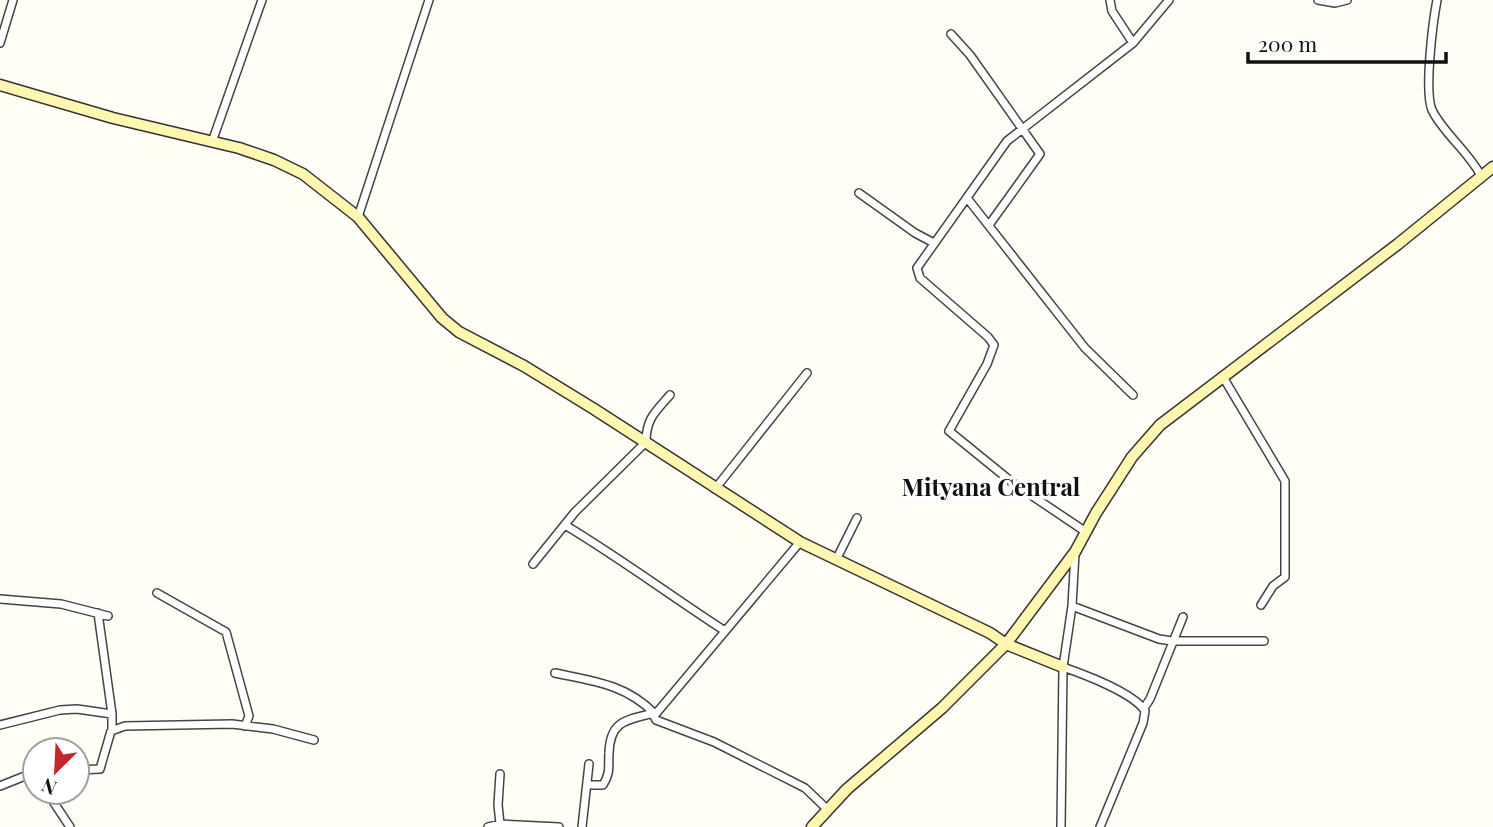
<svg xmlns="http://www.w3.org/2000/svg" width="1493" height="827" viewBox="0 0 1493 827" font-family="'Playfair Display',serif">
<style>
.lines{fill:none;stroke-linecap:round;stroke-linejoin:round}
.street-casing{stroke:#444;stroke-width:10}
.secondary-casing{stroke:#333;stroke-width:13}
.street{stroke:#fff;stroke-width:7}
.secondary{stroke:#fff6b0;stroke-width:10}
.labels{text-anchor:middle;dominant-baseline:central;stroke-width:7;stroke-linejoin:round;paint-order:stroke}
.quarter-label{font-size:24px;font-weight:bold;fill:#111;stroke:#fff}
</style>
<rect width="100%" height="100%" fill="#fffdf5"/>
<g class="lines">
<defs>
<path id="street" d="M 1110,0 L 1112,11 L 1133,43
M 1318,0 L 1335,3 L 1347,0
M 1437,0 C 1433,21 1424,91 1432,110 C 1443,133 1469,152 1481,176
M 951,34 L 970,55 L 1040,154 L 989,225
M 0,43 L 13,0
M 212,142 L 262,0
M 859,193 L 915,233 L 934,243
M 967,198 L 1085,348 L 1133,395
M 358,217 L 429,0
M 1223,377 L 1285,481 L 1285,577 L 1273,586 L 1261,605
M 715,489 L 807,373
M 565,525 C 620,558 671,596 725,631
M 1086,532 L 1013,483 L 949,431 L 987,364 L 994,345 L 988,337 L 920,278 L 917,268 L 1007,141 L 1133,43 L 1169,0
M 800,542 L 654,716 L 656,720 L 714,742 L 805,788 L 827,809
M 836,560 L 857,518
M 533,564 L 575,512 L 646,442 C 646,419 655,412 670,395
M 157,593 L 226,632 L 249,716 L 245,726
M 0,599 L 61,604 L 108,616
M 1072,606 L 1159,639 L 1172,641 L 1264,641
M 98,613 L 112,714 L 112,729
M 1063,667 C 1083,674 1134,693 1145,711 L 1143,723 L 1100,827
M 555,673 C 593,681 625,684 654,713 C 627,720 610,720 609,753 C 608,767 611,772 603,785 L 587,785
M 1144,708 L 1150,699 L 1183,617
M 0,725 L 60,710 L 77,709 L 112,714
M 77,770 L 100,769 L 111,731 L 125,726 L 232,724 L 273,729 L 314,740
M 0,786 L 35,772
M 47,792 L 70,827
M 500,824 L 498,805 L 500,774
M 488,827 L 500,824 L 559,827
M 582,827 L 589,764
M 1061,827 L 1063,667 L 1072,606 L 1075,553"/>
<path id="secondary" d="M 0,85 L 113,118 L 239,148 L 274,160 L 303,174 L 358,217 L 442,318 L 459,332 L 524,366 L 594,409 L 800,542 L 990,633 L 1006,644 L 1063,667
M 812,827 L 847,789 L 942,708 L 1006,644 L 1075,552 L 1096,513 L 1132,457 L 1160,425 L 1398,244 L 1493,167"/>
</defs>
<use href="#street" class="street-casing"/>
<use href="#secondary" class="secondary-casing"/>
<use href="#street" class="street"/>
<use href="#secondary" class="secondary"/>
</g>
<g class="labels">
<g class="quarter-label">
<text x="991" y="486">Mityana Central</text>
</g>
</g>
<g transform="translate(56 771) rotate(204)"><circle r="33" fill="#ffffff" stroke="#a0a0a0" stroke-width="2"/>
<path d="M0-5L12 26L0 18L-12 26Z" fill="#c4262e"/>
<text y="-10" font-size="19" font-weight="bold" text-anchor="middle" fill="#111111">N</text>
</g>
<path d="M1248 52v10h198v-10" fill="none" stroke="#111111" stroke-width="3.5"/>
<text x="1258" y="52" font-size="21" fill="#111111" stroke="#ffffff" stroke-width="5" paint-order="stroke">200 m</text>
</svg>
